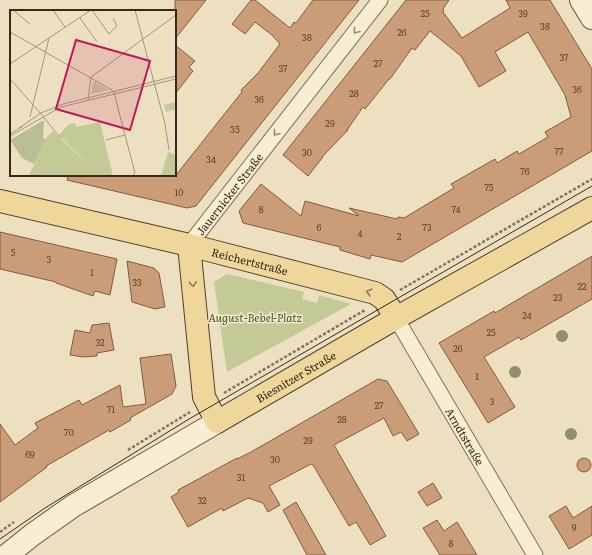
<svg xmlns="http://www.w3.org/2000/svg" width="592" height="555" viewBox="0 0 592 555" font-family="Literata,serif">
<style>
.green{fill:#c3ca96}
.building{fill:#ca9c78;stroke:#845c40}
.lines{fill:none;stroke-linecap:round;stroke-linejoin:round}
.street-casing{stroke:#857259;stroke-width:17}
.secondary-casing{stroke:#67533d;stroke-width:24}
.primary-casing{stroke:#53402e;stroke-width:24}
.path{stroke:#857259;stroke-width:2.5;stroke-dasharray:3 2;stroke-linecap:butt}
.street{stroke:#f8eed4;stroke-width:15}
.secondary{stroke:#f8eed4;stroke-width:22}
.primary{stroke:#efd69a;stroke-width:22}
.tram{stroke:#35291d;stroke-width:1}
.tree{fill:#90916b}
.oneway{stroke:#968c78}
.oneway2{stroke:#92805c}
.labels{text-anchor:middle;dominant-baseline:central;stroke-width:3;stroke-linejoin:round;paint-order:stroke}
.number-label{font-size:9px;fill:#5a4634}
.street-label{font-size:11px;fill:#35291d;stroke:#f4ebd1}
.park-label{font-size:11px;font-style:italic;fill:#455124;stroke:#f4ebd1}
.inset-road{fill:none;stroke:#a3977f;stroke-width:1}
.view{fill:#c2185b;fill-opacity:0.15;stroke:#c2185b;stroke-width:2}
.inset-edge{fill:none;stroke:#35291d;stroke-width:2}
</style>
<rect width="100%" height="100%" fill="#ece0c1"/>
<path class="green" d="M 227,274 L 304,292 L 302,299 L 317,303 L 319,295 L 351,304 L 227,372 L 214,282 Z"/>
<path class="building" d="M 175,0 L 206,0 L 175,39 Z
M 251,0 L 255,0 L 290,28 L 294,22 L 296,23 L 313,0 L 359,0 L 196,206 L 187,208 L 67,180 L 68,175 L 176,175 L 242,92 L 241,90 L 258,73 L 280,44 L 272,35 L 255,22 L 245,34 L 232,24 Z
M 406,0 L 449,0 L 443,9 L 444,10 L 443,12 L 462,38 L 510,8 L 506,0 L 550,0 L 592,69 L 592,151 L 402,262 L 371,255 L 370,259 L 340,250 L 340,247 L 243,223 L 239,211 L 261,184 L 301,216 L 305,201 L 359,216 L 349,208 L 397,219 L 398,217 L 404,218 L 454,188 L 451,184 L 495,159 L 497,163 L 517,151 L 519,154 L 548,137 L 545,132 L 571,117 L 565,95 L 528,32 L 495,52 L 506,71 L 479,87 L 461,56 L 430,31 L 415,50 L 412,48 L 390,79 L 389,79 L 365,109 L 363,107 L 347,130 L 348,130 L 322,157 L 323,157 L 308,176 L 283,155 Z
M 175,45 L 195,61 L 189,67 L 193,71 L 175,94 Z
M 0,232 L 117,259 L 110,295 L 95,291 L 93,296 L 56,283 L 56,282 L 0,269 Z
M 592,256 L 592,299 L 521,340 L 519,337 L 484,357 L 515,407 L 488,423 L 439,343 L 494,311 L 495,313 Z
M 127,261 L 154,268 L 159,273 L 165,307 L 155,309 L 132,302 Z
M 109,323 L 114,350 L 97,353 L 97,356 L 84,357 L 70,355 L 75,330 L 90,333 L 92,325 Z
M 171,354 L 176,386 L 172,394 L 130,418 L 131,420 L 110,432 L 109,430 L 46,466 L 47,467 L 0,502 L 0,424 L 15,445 L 38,428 L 35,423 L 79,400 L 82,405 L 120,385 L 123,407 L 146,404 L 140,358 Z
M 378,379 L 387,381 L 419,434 L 407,441 L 401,432 L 393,436 L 384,418 L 334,445 L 386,536 L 370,545 L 356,522 L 349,526 L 313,465 L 311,464 L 269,486 L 280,505 L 268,512 L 263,503 L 248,498 L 223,511 L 222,508 L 188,527 L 171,497 L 179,492 L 178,490 L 237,458 L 237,459 L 251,452 Z
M577 465a7 7 0 1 1 14 0a7 7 0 1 1-14 0Z
M 433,483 L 442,498 L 427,506 L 418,492 Z
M 296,502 L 326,555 L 307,555 L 283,510 Z
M 566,506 L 573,518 L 592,506 L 592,535 L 569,549 L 549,516 Z
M 437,520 L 444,531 L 457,522 L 477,555 L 440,555 L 423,528 Z"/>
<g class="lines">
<defs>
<g id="street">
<path id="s1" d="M 189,245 L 380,0"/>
<path id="s2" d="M 396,318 L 535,555"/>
</g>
<path id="secondary" d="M 581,0 L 592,18
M 7,555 L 32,535 L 73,506 L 217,422"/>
<g id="primary">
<path id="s3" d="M 0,201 L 189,245 L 375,293 L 384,299 L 396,318"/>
<path id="s4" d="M 189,245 L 204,397 L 217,422 L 396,318 L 592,208"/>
</g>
</defs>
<use href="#street" class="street-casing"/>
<use href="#secondary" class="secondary-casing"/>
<use href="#primary" class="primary-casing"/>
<path class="path" d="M 400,290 L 592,179
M 224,393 L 365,310
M 128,450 L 190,412
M 0,532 L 14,522"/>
<use href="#street" class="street"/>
<use href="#secondary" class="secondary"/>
<use href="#primary" class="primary"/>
<path class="tram" d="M 0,539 L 45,508 L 189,419 L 592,186"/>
</g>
<g class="tree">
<circle cx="562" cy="336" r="6"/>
<circle cx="515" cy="372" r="6"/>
<circle cx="571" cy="434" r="6"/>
</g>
<defs><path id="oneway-chevron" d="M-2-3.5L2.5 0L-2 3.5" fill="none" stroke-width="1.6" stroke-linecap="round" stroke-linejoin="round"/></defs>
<g class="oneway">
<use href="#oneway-chevron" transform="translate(356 31) rotate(128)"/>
<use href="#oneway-chevron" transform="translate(276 133) rotate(128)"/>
</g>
<g class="oneway2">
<use href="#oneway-chevron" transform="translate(193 284) rotate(84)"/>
<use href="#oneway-chevron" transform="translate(369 292) rotate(-164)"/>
</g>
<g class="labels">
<g class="number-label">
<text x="425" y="13">25</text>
<text x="523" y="13">39</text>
<text x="545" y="26">38</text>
<text x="402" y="32">26</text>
<text x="307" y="37">38</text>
<text x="564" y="57">37</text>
<text x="378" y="63">27</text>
<text x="283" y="68">37</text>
<text x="577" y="89">36</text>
<text x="354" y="93">28</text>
<text x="259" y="99">36</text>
<text x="330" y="123">29</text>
<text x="235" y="129">35</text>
<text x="559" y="151">77</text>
<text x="307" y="152">30</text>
<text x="211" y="159">34</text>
<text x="525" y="171">76</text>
<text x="489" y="187">75</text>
<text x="179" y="192">10</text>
<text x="261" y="209">8</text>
<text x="456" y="209">74</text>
<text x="319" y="227">6</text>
<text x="427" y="227">73</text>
<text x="360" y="233">4</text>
<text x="399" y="236">2</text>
<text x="13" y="252">5</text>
<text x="49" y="259">3</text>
<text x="92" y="272">1</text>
<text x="137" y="282">33</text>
<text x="582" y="286">22</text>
<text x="558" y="297">23</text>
<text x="527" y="315">24</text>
<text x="491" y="332">25</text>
<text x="100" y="342">32</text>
<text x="458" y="348">26</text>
<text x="477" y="376">1</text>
<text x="492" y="401">3</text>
<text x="379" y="405">27</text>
<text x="111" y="409">71</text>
<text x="342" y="419">28</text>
<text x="69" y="432">70</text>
<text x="308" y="440">29</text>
<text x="30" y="454">69</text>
<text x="275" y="459">30</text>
<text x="241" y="477">31</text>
<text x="202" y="500">32</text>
<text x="574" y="527">9</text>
<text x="451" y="543">8</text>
</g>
<g class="street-label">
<text stroke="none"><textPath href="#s1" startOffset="65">Jauernicker Straße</textPath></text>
<text stroke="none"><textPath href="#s3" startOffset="257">Reichertstraße</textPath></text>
<text stroke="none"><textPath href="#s4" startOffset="272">Biesnitzer Straße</textPath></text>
<text stroke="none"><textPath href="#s2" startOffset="137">Arndtstraße</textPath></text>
</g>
<g class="park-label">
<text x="255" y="317">August-Bebel-Platz</text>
</g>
</g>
<g transform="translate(10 10)">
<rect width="166" height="166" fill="#ece0c1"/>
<path d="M 83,72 L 85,72 L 99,80 L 81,84 ZM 166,92 L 166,99 L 156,102 L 154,95 ZM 90,112 L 103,166 L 19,166 L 35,129 L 43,121 L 88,164 L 49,125 L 59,114 L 65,113 L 66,117 ZM 166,139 L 166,166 L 151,166 L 158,142 L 165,144 Z" fill="#c3ca96"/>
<path d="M 32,111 L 34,111 L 33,128 L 35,129 L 24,154 L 12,148 L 0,130 Z" fill="#b9bf95"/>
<path class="inset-road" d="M 3,0 L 20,14M 43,0 L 55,17M 82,0 L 99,24 L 107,16 L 103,8M 125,0 L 155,114 L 159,140M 70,8 L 87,32M 0,22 L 102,80 L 104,83M 0,54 L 81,0M 81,67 L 166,5M 0,69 L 33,106M 104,83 L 125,163 L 122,166M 78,90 L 81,67M 20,107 L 39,28M 33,107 L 51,128M 9,118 L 31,103 L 53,94 L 166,66M 0,124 L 13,116M 0,126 L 51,97 L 166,69M 96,130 L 115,125"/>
<path class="view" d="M 66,30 L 140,51 L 120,120 L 46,99 Z"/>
<rect width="166" height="166" class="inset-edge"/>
</g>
</svg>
